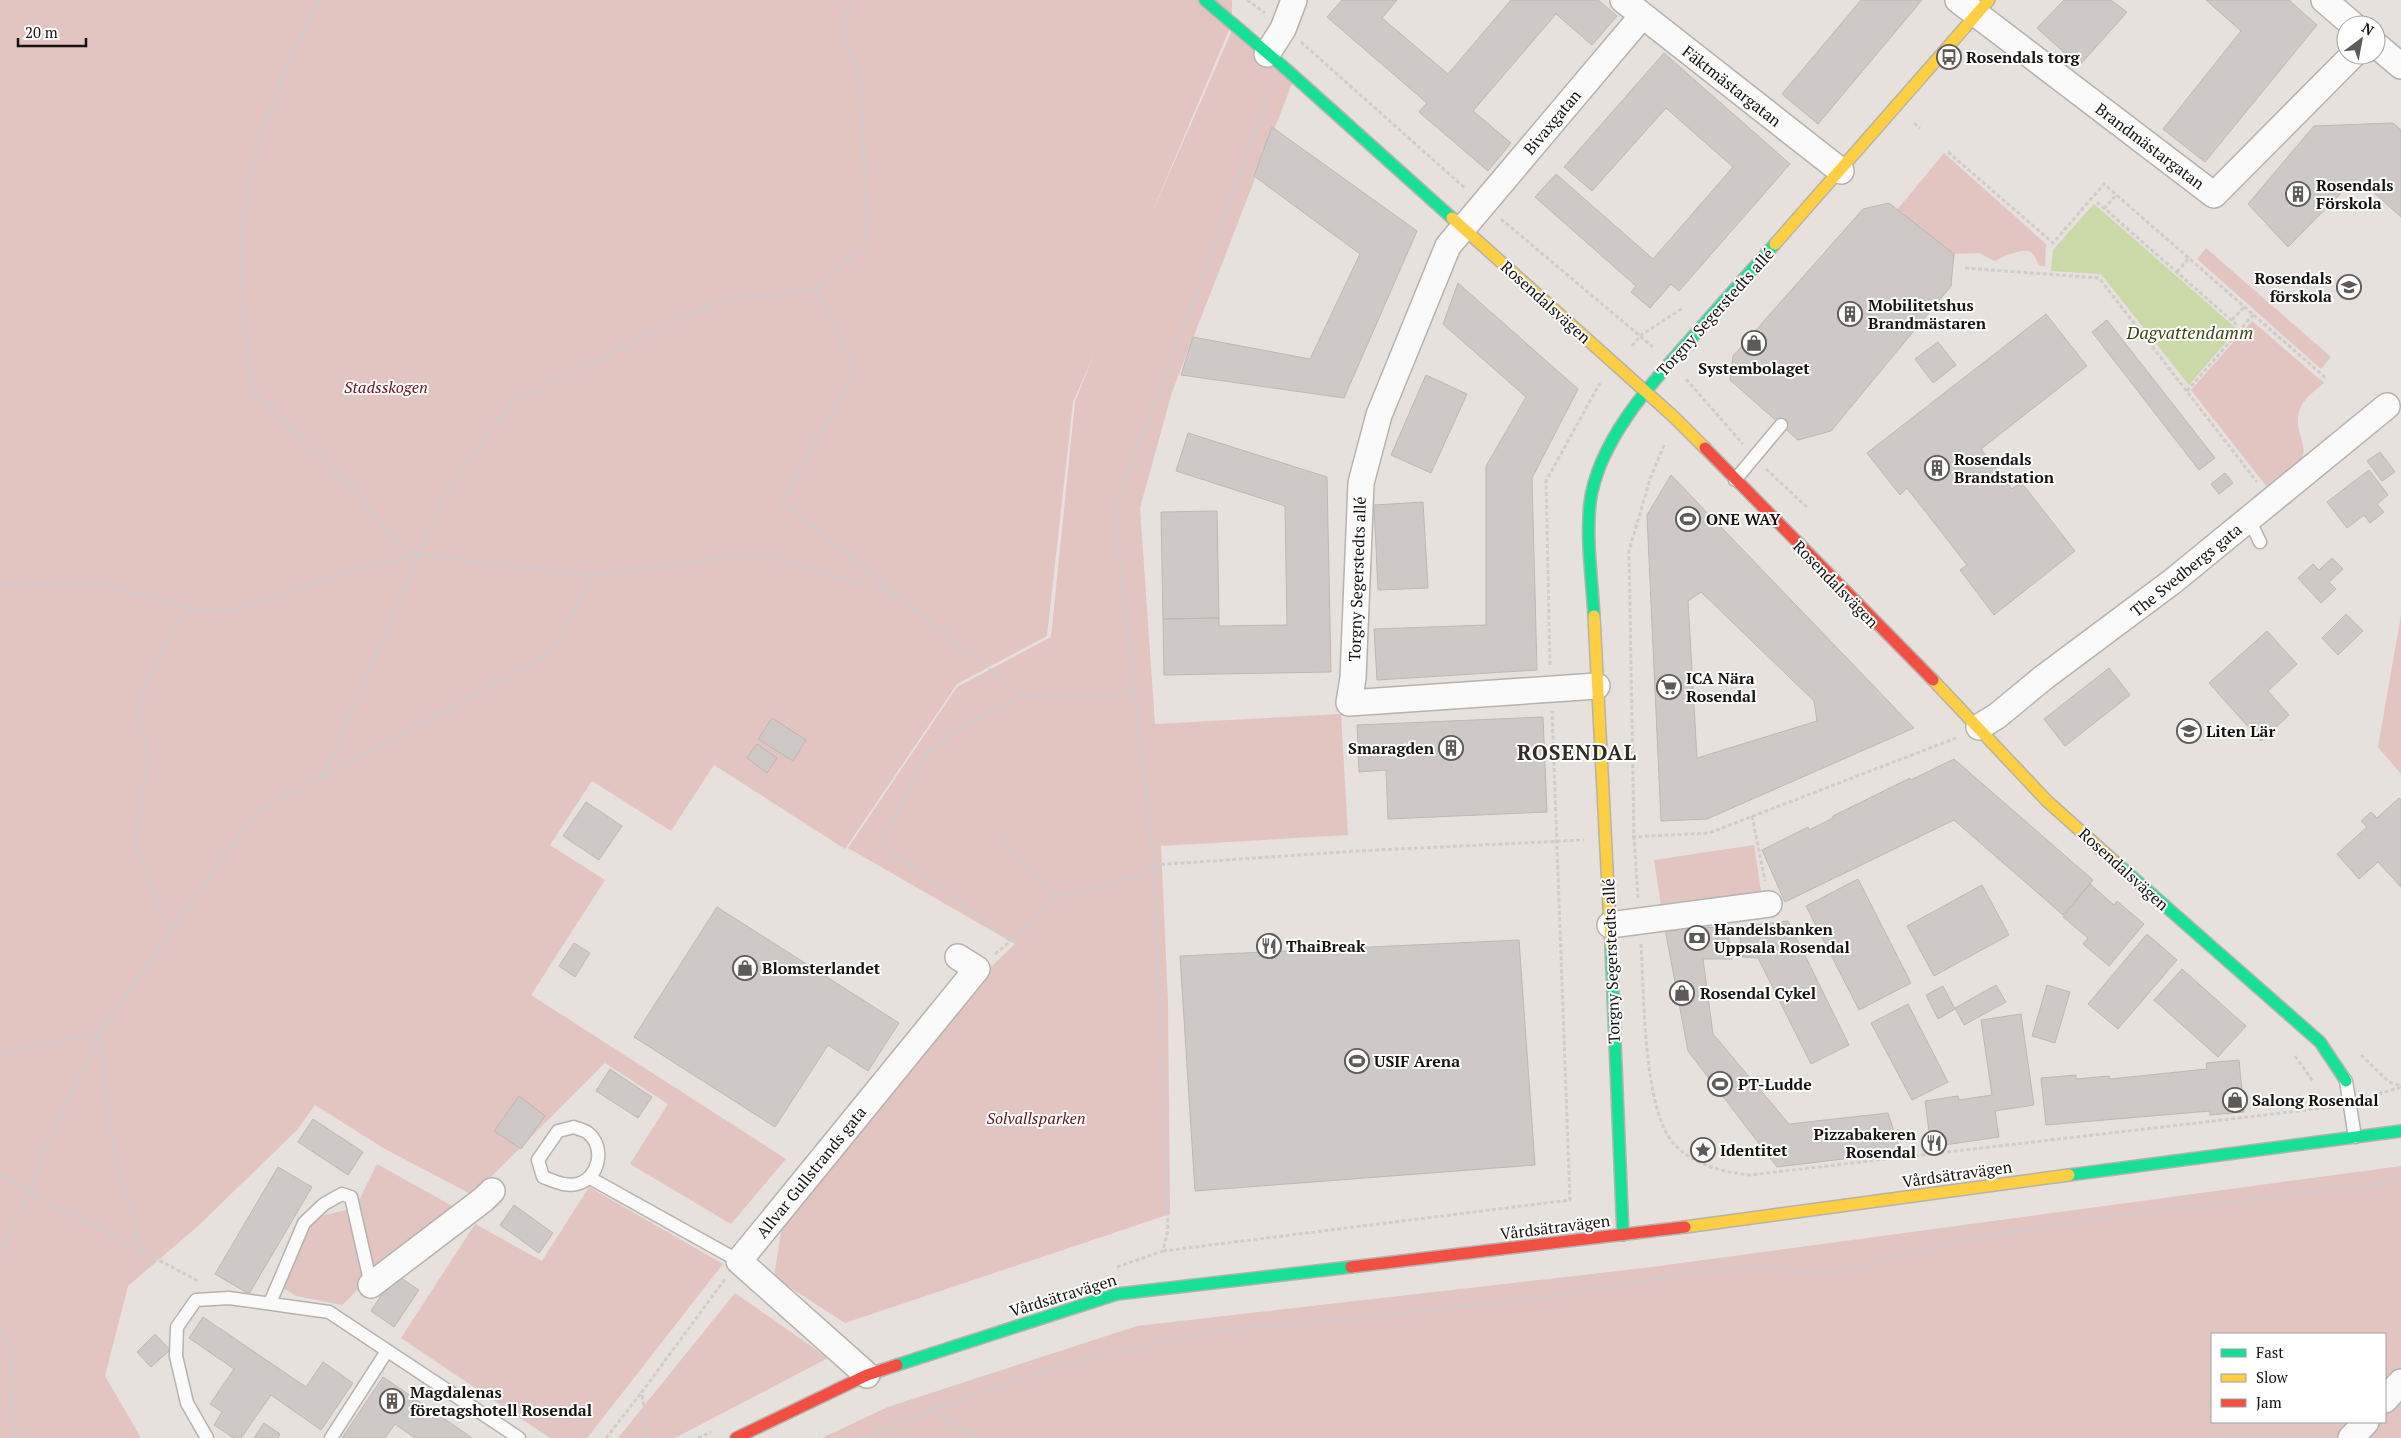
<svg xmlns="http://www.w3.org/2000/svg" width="2401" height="1438" viewBox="0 0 2401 1438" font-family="'PT Serif',serif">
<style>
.green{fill:#e2c4c0;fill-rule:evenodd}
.water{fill:#cbd8a8}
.building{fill:#cec9c6;stroke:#bcb8b4;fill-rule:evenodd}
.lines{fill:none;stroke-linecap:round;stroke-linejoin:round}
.lane-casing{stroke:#b6b2ae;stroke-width:15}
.street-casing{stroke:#b6b2ae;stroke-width:28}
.fast-casing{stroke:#b6b2ae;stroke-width:14}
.slow-casing{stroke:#b6b2ae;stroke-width:14}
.jam-casing{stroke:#b6b2ae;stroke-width:14}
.path{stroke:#cecdcc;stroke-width:3;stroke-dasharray:4 2.5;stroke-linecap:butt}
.lane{stroke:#fbfafa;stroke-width:12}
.street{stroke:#fbfafa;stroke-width:25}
.fast{stroke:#16e098;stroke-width:11}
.slow{stroke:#ffcf43;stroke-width:11}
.jam{stroke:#f24e42;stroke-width:11}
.labels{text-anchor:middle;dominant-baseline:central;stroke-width:4;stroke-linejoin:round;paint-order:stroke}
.poi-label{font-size:16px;font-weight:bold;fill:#15120f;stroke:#fff;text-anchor:start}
.street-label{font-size:16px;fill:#15120f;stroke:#fff}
.park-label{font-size:16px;font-style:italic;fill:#69121b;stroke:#fff}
.water-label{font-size:18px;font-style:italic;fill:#394616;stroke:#fff}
.district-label{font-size:21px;font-weight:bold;letter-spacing:1px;fill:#322b24;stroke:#fff}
</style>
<rect width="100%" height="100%" fill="#e6e1dc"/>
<path class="green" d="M 0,0 L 1232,0 L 1232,23 L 1148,222 L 1233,28 L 1293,81 L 1172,392 L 1140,508 L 1155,724 L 1341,714 L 1348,835 L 1161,846 L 1168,1002 L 1170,1214 L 845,1323 L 774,1277 L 782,1226 L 970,987 L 1015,944 L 848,848 L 957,687 L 1051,637 L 1075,402 L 1095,352 L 1073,402 L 1047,636 L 957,684 L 845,849 L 714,765 L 671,831 L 592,781 L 550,845 L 605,880 L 531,995 L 786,1159 L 731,1224 L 630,1164 L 668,1104 L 605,1063 L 473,1195 L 385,1149 L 315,1105 L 297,1130 L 198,1226 L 128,1286 L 105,1376 L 141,1438 L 0,1438 Z
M 1944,153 L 2046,244 L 2045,266 L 2040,266 C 2037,262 2034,254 2031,252 C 2023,247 2002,257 1995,261 L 1979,253 L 1954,254 L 1897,210 Z
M 2206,248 L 2331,357 L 2321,369 L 2197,259 Z
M 2252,321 L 2324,383 C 2303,400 2292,409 2301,438 C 2303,444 2305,451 2302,457 C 2295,469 2277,479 2267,487 L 2191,390 Z
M 2401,615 L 2401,774 L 2378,747 Z
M 1754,845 L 1762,897 L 1662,912 L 1654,860 Z
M 377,1164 L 454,1207 L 380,1268 L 342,1305 L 296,1296 L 280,1286 L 312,1218 L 355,1208 Z
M 2401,1166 L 2401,1438 L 822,1438 L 888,1407 L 1137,1326 L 1644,1268 ZM 2212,1334 L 2385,1334 L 2385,1422 L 2212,1422 Z
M 589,1187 L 723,1264 L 587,1438 L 550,1438 L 401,1338 L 475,1224 L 542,1261 Z
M 735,1293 L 828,1358 L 675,1438 L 618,1438 Z"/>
<path class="water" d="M 2094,204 L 2237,329 L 2189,385 L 2101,274 L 2051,271 L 2053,250 Z"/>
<path class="building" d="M 1342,0 L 1397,0 L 1382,18 L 1448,74 L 1511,0 L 1598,0 L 1617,16 L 1592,45 L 1556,14 L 1473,111 L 1511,143 L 1488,171 L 1419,112 L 1427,103 L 1327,17 Z
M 1861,0 L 1922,0 L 1818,124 L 1782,94 Z
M 2064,0 L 2111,0 L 2127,12 L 2079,66 L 2037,28 Z
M 2206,0 L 2289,0 L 2317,25 L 2205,162 L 2163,129 L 2241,31 Z
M 1664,53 L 1790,164 L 1679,291 L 1671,284 L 1650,308 L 1631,292 L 1636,286 L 1535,197 L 1556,174 L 1653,259 L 1733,167 L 1666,108 L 1592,191 L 1564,167 Z
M 2393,123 L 2401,130 L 2401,217 L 2363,183 L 2349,185 L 2288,247 L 2248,204 L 2314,126 Z
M 1272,127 L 1417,231 L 1344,398 L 1181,375 L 1193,337 L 1310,359 L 1360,254 L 1254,176 Z
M 1889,203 L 1954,254 L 1951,286 L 1831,431 L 1798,440 L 1730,380 L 1733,356 L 1863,209 Z
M 1458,283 L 1578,389 L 1532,478 L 1537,670 L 1377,680 L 1374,629 L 1486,625 L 1486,466 L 1526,397 L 1443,324 Z
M 2046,314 L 2087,366 L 1981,449 L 2012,489 L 2021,482 L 2075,551 L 1994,615 L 1960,570 L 1967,565 L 1907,488 L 1900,495 L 1867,453 Z
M 2107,320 L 2215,458 L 2199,470 L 2092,332 Z
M 1938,342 L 1956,365 L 1933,383 L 1915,359 Z
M 1426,375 L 1467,394 L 1431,473 L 1391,455 Z
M 1188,433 L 1327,477 L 1331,672 L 1164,675 L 1163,619 L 1219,618 L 1219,626 L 1287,625 L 1285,506 L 1176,471 Z
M 2380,452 L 2395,472 L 2382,481 L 2367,461 Z
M 2369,470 L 2388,495 L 2377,504 L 2384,512 L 2370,523 L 2364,515 L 2347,528 L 2327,502 Z
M 2225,473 L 2233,483 L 2219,494 L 2211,484 Z
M 1671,475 L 1914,728 L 1707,819 L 1661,821 L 1647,515 ZM 1701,592 L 1814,701 L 1817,721 L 1697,758 L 1688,601 Z
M 1423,502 L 1428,588 L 1378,590 L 1374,505 Z
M 1217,511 L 1219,618 L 1163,619 L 1161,512 Z
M 2332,558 L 2343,569 L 2329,582 L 2336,589 L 2321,603 L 2298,578 L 2313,564 L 2319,570 Z
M 2346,614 L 2363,631 L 2338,655 L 2322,638 Z
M 2267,631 L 2297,664 L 2268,691 L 2289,715 L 2261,741 L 2209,683 Z
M 2109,668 L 2130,695 L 2065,746 L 2044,719 Z
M 1543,717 L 1547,812 L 1388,819 L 1386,770 L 1359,772 L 1357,725 Z
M 772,718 L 806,740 L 793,761 L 758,739 Z
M 757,744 L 777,758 L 767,773 L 747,758 Z
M 1954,759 L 2093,880 L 2063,915 L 1954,820 L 1785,902 L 1762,850 L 1808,827 L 1809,830 L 1833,818 L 1833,816 L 1910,778 L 1911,780 Z
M 2399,798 L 2401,800 L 2401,887 L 2378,862 L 2359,879 L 2337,854 L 2367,827 L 2361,821 L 2371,812 L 2377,818 Z
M 586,802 L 622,826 L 599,860 L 563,836 Z
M 1858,879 L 1911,983 L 1859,1010 L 1806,906 Z
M 2090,884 L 2114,905 L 2117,901 L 2144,924 L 2109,966 L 2083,944 L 2088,938 L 2063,917 Z
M 1982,885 L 2009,935 L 1934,976 L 1907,926 Z
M 717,907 L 899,1023 L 868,1071 L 828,1045 L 775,1127 L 634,1037 Z
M 1788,921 L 1849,1045 L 1811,1064 L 1758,958 L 1742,957 L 1739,927 Z
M 1727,927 L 1732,959 L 1703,959 L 1713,1034 L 1789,1124 L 1888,1113 L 1901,1152 L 1777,1167 L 1688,1051 L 1665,929 Z
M 2147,934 L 2177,960 L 2118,1029 L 2088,1004 Z
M 1519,940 L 1535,1165 L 1195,1191 L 1180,956 Z
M 574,943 L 590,953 L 575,977 L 559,966 Z
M 2182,969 L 2246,1026 L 2218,1057 L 2154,1000 Z
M 1996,985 L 2006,1002 L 1964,1025 L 1955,1008 Z
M 2047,985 L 2070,992 L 2055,1043 L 2032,1036 Z
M 1943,986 L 1955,1009 L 1938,1019 L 1926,995 Z
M 1908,1004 L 1948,1082 L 1912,1100 L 1871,1023 Z
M 2021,1014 L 2034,1105 L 1995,1111 L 1999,1137 L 1931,1147 L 1925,1101 L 1958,1096 L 1959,1100 L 1992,1095 L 1981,1020 Z
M 2239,1060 L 2244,1112 L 2210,1115 L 2210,1111 L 2046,1125 L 2041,1078 L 2076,1075 L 2076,1079 L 2109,1076 L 2110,1079 L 2207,1069 L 2206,1063 Z
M 610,1069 L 652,1097 L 638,1118 L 596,1091 Z
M 519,1096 L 545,1116 L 521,1149 L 494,1131 Z
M 313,1119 L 363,1152 L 348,1175 L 298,1142 Z
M 278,1167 L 312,1187 L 249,1294 L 215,1274 Z
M 514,1205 L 553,1233 L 539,1253 L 500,1225 Z
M 395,1274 L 419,1290 L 394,1327 L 371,1311 Z
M 203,1317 L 306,1387 L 323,1362 L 353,1383 L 321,1430 L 271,1395 L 241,1438 L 234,1438 L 214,1425 L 222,1412 L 210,1404 L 234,1369 L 189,1338 Z
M 155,1334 L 170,1350 L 151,1367 L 137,1352 Z
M 383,1377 L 465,1433 L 472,1438 L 415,1438 L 395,1424 L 385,1438 L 342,1438 Z
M 264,1423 L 280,1434 L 278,1438 L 254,1438 Z"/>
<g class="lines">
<defs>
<path id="lane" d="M 1735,480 L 1781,425
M 2249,519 L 2260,542
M 2346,1081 L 2355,1137
M 574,1127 C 578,1129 585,1130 588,1133 C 606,1147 599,1179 577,1184 C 566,1187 554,1181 543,1177 L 538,1160 L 558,1131 Z
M 590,1178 L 739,1261
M 270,1303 L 304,1223 L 324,1204 L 342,1194 L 351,1197 L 371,1285
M 207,1438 L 187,1403 L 176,1356 L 177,1327 L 196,1300 L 229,1298 L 329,1312 L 519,1438
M 331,1438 L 387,1351"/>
<path id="street" d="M 1623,0 L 1841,171
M 1958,0 L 2214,195 L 2353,55
M 2324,0 L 2353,25
M 2376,45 L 2401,66
M 1267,54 L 1283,29 L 1294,0
M 1597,686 L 1349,703 L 1353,678 L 1361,483 L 1379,415 L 1448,246 L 1642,16
M 1979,727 L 1997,716 L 2043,678 L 2173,581 L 2387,406
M 1610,925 L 1769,904
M 371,1285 L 484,1199 L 492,1191
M 867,1375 L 739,1261 L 977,969 L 958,957
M 2385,1400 L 2401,1382
M 2351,1438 L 2366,1422"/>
<path id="fast" d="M 1205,0 L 1286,69 L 1452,218
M 1594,616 C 1592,579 1586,540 1590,503 C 1598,439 1656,378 1697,332 C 1723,302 1749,273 1775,244
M 2114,861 L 2320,1042 L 2346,1081
M 1611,946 L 1623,1235
M 2069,1175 L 2401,1131
M 897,1365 L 1117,1294 L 1351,1267"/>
<path id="slow" d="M 1452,218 L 1675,418 L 1705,448
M 1775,244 L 1989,0
M 1594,616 L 1611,946
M 1933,680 L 2047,801 L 2114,861
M 1685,1227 L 2069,1175"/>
<path id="jam" d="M 1705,448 L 1933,680
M 1351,1267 L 1685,1227
M 736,1438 L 867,1375 L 897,1365"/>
</defs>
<use href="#lane" class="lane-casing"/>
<use href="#street" class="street-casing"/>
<use href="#fast" class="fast-casing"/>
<use href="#slow" class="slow-casing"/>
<use href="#jam" class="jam-casing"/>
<path class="path" d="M 1247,0 L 1265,13
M 1301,42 L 1466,189
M 1914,123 L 1920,128
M 1948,152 L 2053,243 L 2104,184 L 2327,379
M 2097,202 L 2237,325
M 2104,209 L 2116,195
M 1501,219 L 1653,347
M 1965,268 L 2099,278 L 2257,482
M 2177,272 L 2189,258
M 817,288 L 855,371 L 782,501 L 1022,696
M 2232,320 L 2244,307
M 1632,346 L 1641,335 L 1683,308
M 1686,379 L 1743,444
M 2187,391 L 2253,315
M 1766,469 L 1809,509
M 418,555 L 593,575 L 757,554 L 897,594
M 0,584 L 109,585 L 190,609 L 233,610 L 340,574 L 418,555 L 395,539 L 350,485 L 252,391 L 243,310 L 242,225 L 255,154 L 282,75 L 319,0
M 1550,665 L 1546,481 L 1600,383
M 323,777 L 551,653 L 593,575
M 1752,816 L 1765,881
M 1632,837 L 1709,833 L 1956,738
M 998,838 L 1056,896
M 1638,898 L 1634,836 L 1629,551 L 1650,479 L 1665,443
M 170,932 L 135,845 L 148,758 L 137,710 L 158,654 L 190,609
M 1011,941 L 881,843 L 926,755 L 967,723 L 1022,696 L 1135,693
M 1641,944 C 1644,991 1643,1111 1674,1144 C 1694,1165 1722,1172 1750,1175 L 2333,1107
M 995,954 L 1029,926 L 1056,896 L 1097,889 L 1136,875 L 1154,865 L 1356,851 L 1584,840
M 0,1053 L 100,1032 L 110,1133 L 142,1252
M 2361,1055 L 2389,1082 L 2401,1086
M 2295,1056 L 2313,1081
M 2366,1098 L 2401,1087
M 0,1173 L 30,1192 L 198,1281
M 1163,1251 L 1570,1200 L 1552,711
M 0,1253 L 30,1192 L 45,1149 L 100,1032 L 256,812 L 323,777 L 446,492 L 513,401 L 716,302 L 817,288 L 867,243 L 861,77 L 841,29 L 851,0
M 1117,1267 L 1163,1251 L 1168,1230 L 1154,865 L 1114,508 L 1200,285 L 1270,89
M 0,1331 L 12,1346 L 12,1421 L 16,1438
M 933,1410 L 977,1438
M 606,1438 L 642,1392
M 647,1438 L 642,1392 L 725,1279
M 698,1438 L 711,1432
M 863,1438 L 932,1409 L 1066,1364 L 1219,1330 L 1311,1323 L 1562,1295 L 1702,1271 L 1763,1267 L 1815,1273 L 1859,1268 L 1956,1241 L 2084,1220 L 2401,1181"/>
<use href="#lane" class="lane"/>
<use href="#street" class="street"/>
<use href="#fast" class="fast"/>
<use href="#slow" class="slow"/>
<use href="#jam" class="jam"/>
</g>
<defs>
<symbol id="bus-ring" viewBox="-11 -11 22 22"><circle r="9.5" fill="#fff" stroke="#5e5a57" stroke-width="1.5"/><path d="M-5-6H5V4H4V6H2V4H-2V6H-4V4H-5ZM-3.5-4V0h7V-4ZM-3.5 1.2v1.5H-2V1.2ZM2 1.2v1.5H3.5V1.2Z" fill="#5e5a57"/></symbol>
<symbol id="building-ring" viewBox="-11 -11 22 22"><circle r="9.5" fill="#fff" stroke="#5e5a57" stroke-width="1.5"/><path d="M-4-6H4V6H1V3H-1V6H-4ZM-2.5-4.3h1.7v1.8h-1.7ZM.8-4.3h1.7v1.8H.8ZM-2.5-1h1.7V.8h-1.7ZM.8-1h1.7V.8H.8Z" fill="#5e5a57"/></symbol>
<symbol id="school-ring" viewBox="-11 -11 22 22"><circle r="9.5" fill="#fff" stroke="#5e5a57" stroke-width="1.5"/><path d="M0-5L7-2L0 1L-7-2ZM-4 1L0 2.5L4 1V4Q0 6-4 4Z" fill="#5e5a57"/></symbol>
<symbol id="shop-ring" viewBox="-11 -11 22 22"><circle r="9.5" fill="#fff" stroke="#5e5a57" stroke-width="1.5"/><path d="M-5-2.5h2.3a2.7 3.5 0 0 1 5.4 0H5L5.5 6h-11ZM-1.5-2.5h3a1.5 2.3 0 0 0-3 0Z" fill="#5e5a57"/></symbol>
<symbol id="stadium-ring" viewBox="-11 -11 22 22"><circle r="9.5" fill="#fff" stroke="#5e5a57" stroke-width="1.5"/><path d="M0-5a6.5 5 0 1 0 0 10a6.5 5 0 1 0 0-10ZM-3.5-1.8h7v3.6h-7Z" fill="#5e5a57"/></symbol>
<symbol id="supermarket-ring" viewBox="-11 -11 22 22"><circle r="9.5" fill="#fff" stroke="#5e5a57" stroke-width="1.5"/><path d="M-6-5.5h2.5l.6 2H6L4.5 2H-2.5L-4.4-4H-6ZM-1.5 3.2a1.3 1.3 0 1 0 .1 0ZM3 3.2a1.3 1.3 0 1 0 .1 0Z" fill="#5e5a57"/></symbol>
<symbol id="bank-ring" viewBox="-11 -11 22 22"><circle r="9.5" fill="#fff" stroke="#5e5a57" stroke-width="1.5"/><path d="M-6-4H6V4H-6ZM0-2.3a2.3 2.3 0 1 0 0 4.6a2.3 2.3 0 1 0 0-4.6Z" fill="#5e5a57"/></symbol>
<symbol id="restaurant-ring" viewBox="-11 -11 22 22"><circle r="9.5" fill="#fff" stroke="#5e5a57" stroke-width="1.5"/><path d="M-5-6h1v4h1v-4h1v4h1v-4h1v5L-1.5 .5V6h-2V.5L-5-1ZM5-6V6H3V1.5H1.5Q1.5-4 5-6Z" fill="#5e5a57"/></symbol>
<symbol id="sight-ring" viewBox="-11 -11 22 22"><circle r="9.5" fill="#fff" stroke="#5e5a57" stroke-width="1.5"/><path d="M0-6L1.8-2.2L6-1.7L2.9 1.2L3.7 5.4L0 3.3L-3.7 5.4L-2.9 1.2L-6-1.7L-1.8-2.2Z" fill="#5e5a57"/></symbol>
</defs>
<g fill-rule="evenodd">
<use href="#bus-ring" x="1935" y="43" width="28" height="28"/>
<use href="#building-ring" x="2284" y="180" width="28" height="28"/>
<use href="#school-ring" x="2335" y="273" width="28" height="28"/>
<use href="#building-ring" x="1836" y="300" width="28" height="28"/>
<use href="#shop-ring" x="1740" y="329" width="28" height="28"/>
<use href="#building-ring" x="1923" y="454" width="28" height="28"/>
<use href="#stadium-ring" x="1674" y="505" width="28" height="28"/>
<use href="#supermarket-ring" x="1655" y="673" width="28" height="28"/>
<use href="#school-ring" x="2175" y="717" width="28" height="28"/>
<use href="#building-ring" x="1437" y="734" width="28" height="28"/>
<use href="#bank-ring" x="1683" y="924" width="28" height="28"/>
<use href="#restaurant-ring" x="1255" y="932" width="28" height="28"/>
<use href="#shop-ring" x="731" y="954" width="28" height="28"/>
<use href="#shop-ring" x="1668" y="979" width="28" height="28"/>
<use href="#stadium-ring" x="1343" y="1047" width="28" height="28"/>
<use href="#stadium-ring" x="1706" y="1070" width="28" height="28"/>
<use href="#shop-ring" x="2221" y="1086" width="28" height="28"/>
<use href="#restaurant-ring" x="1920" y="1129" width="28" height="28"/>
<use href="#sight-ring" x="1689" y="1136" width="28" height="28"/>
<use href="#building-ring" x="378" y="1387" width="28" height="28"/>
</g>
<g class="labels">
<g class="poi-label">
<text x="1966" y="57">Rosendals torg</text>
<text x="2316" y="185">Rosendals<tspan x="2316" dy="18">Förskola</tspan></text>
<text x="2332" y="278" text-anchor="end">Rosendals<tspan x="2332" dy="18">förskola</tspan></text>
<text x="1868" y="305">Mobilitetshus<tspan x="1868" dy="18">Brandmästaren</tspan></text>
<text x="1754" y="368" text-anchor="middle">Systembolaget</text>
<text x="1954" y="459">Rosendals<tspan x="1954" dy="18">Brandstation</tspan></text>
<text x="1706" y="519">ONE WAY</text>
<text x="1686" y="678">ICA Nära<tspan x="1686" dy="18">Rosendal</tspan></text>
<text x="2206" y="731">Liten Lär</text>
<text x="1434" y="748" text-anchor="end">Smaragden</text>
<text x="1714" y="929">Handelsbanken<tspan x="1714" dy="18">Uppsala Rosendal</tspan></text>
<text x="1286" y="946">ThaiBreak</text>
<text x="762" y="968">Blomsterlandet</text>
<text x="1700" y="993">Rosendal Cykel</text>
<text x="1374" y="1061">USIF Arena</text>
<text x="1738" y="1084">PT-Ludde</text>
<text x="2252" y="1100">Salong Rosendal</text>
<text x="1916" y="1134" text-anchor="end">Pizzabakeren<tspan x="1916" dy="18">Rosendal</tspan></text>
<text x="1720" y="1150">Identitet</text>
<text x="410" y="1392">Magdalenas<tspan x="410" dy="18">företagshotell Rosendal</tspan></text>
</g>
<g class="street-label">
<text transform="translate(1732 86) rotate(38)">Fäktmästargatan</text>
<text transform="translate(1552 122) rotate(-50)">Bivaxgatan</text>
<text transform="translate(2150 146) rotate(37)">Brandmästargatan</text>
<text transform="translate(1546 302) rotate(42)">Rosendalsvägen</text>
<text transform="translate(1715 312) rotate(-48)">Torgny Segerstedts allé</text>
<text transform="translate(2186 570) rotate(-39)">The Svedbergs gata</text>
<text transform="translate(1357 579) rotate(-88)">Torgny Segerstedts allé</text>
<text transform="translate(1836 584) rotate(46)">Rosendalsvägen</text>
<text transform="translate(2124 869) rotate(42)">Rosendalsvägen</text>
<text transform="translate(1611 961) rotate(-92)">Torgny Segerstedts allé</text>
<text transform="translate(811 1172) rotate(-51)">Allvar Gullstrands gata</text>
<text transform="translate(1957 1174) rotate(-8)">Vårdsätravägen</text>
<text transform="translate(1555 1227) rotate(-7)">Vårdsätravägen</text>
<text transform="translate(1063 1295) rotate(-17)">Vårdsätravägen</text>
</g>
<g class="park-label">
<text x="386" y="387">Stadsskogen</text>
<text x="1036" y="1118">Solvallsparken</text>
</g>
<g class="water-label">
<text x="2190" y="332">Dagvattendamm</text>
</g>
<g class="district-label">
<text x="1577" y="752">ROSENDAL</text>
</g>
</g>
<rect x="2211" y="1333" width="175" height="90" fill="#ffffff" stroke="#a1a09f"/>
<rect x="2221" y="1349" width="25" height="8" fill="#16e098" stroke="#a1a09f"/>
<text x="2256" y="1358" font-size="15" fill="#15120f">Fast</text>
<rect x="2221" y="1374" width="25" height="8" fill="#ffcf43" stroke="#a1a09f"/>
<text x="2256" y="1383" font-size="15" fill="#15120f">Slow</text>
<rect x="2221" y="1399" width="25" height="8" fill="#f24e42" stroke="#a1a09f"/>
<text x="2256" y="1408" font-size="15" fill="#15120f">Jam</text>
<g transform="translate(2361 40) rotate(32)"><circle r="24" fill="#ffffff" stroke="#a1a09f"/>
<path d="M0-4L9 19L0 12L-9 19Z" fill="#5e5a57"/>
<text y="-8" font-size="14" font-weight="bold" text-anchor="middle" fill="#15120f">N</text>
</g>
<path d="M18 38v8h68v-8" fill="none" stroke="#15120f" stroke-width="2.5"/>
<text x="25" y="38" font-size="15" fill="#15120f" stroke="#ffffff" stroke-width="4" paint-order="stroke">20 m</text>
</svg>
